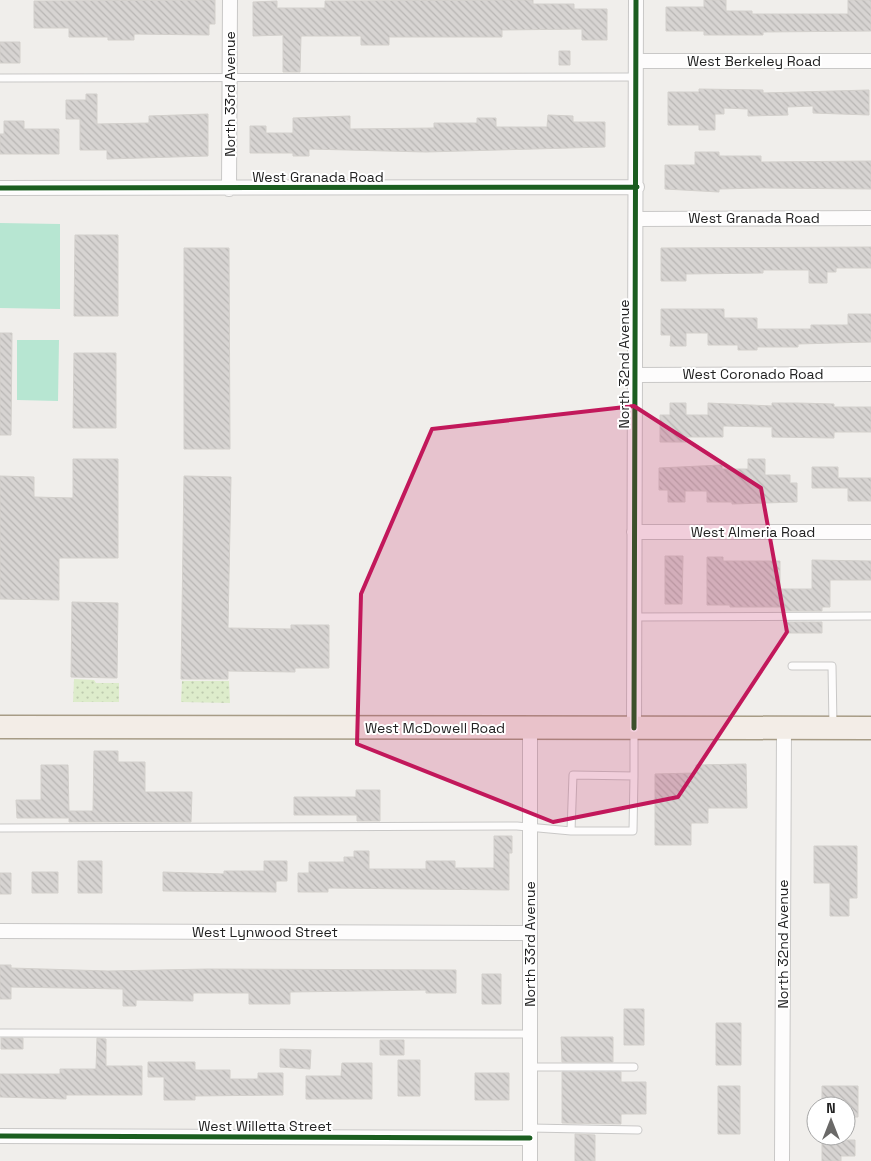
<svg xmlns="http://www.w3.org/2000/svg" width="871" height="1161" viewBox="0 0 871 1161" font-family="'Space Grotesk',sans-serif">
<style>
.grass{fill:url(#grass-dots)}
.pitch{fill:#b7e6d2}
.building{fill:url(#building-back-hatch);stroke:#d3d0cc}
.lines{fill:none;stroke-linecap:round;stroke-linejoin:round}
.service-casing{stroke:#c9c8c7;stroke-width:9}
.minor-casing{stroke:#c9c8c7;stroke-width:16}
.primary-casing{stroke:#a79c86;stroke-width:25}
.service{stroke:#fdfcfc;stroke-width:7}
.minor{stroke:#fdfcfc;stroke-width:14}
.primary{stroke:#f3ede7;stroke-width:22}
.cycleway-casing{stroke:#fff;stroke-width:8}
.cycleway{stroke:#1b5e20;stroke-width:5}
.marked{fill:#c2185b;fill-opacity:0.2;stroke:#c2185b;stroke-width:4;stroke-linejoin:round}
.labels{text-anchor:middle;dominant-baseline:central;stroke-width:4;stroke-linejoin:round;paint-order:stroke}
.street-label{font-size:14px;fill:#222;stroke:#fff}
</style>
<defs>
<pattern id="grass-dots" width="8" height="8" patternUnits="userSpaceOnUse" patternTransform="scale(1.25)"><rect width="8" height="8" fill="#ddeccb"/><path d="M2 2h.1M6 6h.1" fill="none" stroke="#bdcaae" stroke-width="1.8" stroke-linecap="round"/></pattern>
<pattern id="building-back-hatch" width="6" height="6" patternUnits="userSpaceOnUse" patternTransform="scale(1.25)"><rect width="6" height="6" fill="#d7d4d2"/><path d="M-1 5l2 2M0 0l6 6M5-1l2 2" fill="none" stroke="#b8b6b4"/></pattern>
</defs>
<rect width="100%" height="100%" fill="#f0eeeb"/>
<path class="grass" d="M 74,679 L 94,680 L 96,683 L 119,683 L 119,702 L 73,702 Z
M 182,681 L 229,681 L 230,703 L 181,702 Z"/>
<path class="pitch" d="M 0,223 L 60,224 L 60,309 L 0,308 Z
M 17,340 L 59,340 L 58,401 L 17,400 Z"/>
<path class="building" d="M 215,0 L 215,24 L 209,24 L 209,35 L 134,34 L 134,40 L 108,40 L 108,37 L 69,37 L 69,28 L 34,28 L 34,1 Z
M 533,0 L 533,4 L 574,4 L 574,9 L 607,9 L 607,40 L 582,40 L 582,29 L 502,30 L 502,37 L 389,37 L 389,45 L 361,45 L 361,36 L 301,36 L 300,72 L 283,72 L 283,35 L 253,36 L 253,2 L 277,1 L 277,8 L 325,8 L 325,1 Z
M 704,0 L 726,0 L 726,11 L 752,11 L 752,14 L 848,14 L 848,0 L 871,0 L 871,31 L 763,32 L 763,35 L 704,35 L 704,31 L 666,31 L 666,7 L 704,7 Z
M 0,42 L 20,42 L 20,63 L 0,63 Z
M 559,51 L 570,51 L 570,65 L 559,65 Z
M 699,89 L 763,90 L 763,93 L 869,90 L 869,115 L 813,113 L 813,106 L 787,107 L 788,115 L 748,116 L 748,109 L 724,108 L 724,114 L 715,114 L 715,130 L 699,130 L 699,125 L 668,125 L 668,92 L 699,92 Z
M 86,94 L 97,94 L 97,124 L 149,123 L 149,116 L 208,114 L 208,156 L 107,159 L 107,150 L 80,150 L 80,119 L 66,119 L 66,100 L 86,100 Z
M 548,115 L 573,116 L 573,122 L 605,122 L 605,147 L 426,152 L 309,149 L 309,156 L 293,156 L 293,153 L 250,153 L 250,126 L 266,126 L 266,133 L 293,133 L 293,118 L 350,116 L 350,129 L 434,128 L 434,123 L 477,123 L 477,118 L 496,118 L 496,127 L 547,127 Z
M 4,121 L 24,121 L 24,129 L 59,129 L 59,154 L 0,154 L 0,134 L 4,134 Z
M 695,152 L 719,152 L 719,156 L 761,156 L 761,162 L 871,161 L 871,189 L 761,188 L 719,189 L 719,192 L 665,189 L 665,165 L 695,165 Z
M 75,235 L 118,235 L 118,316 L 74,316 Z
M 871,247 L 871,268 L 836,268 L 836,272 L 827,272 L 827,283 L 809,283 L 809,270 L 763,270 L 763,273 L 686,274 L 686,281 L 661,281 L 661,248 Z
M 184,248 L 229,248 L 230,449 L 184,449 Z
M 661,309 L 724,309 L 724,318 L 757,318 L 757,329 L 811,329 L 811,325 L 848,325 L 848,314 L 871,314 L 871,342 L 798,344 L 798,347 L 757,347 L 757,350 L 738,350 L 738,345 L 708,345 L 708,333 L 686,333 L 686,346 L 670,346 L 671,335 L 661,335 Z
M 0,333 L 12,333 L 11,435 L 0,435 Z
M 74,353 L 116,353 L 116,428 L 73,428 Z
M 670,403 L 686,403 L 686,415 L 708,415 L 708,403 L 772,406 L 772,403 L 797,403 L 834,404 L 834,407 L 871,407 L 871,432 L 834,432 L 834,438 L 772,437 L 772,427 L 723,426 L 723,437 L 686,437 L 686,442 L 660,442 L 660,415 L 670,415 Z
M 73,459 L 118,459 L 118,558 L 59,558 L 59,600 L 0,599 L 0,476 L 34,477 L 34,497 L 73,498 Z
M 748,459 L 765,459 L 765,475 L 790,475 L 790,483 L 797,483 L 797,502 L 732,504 L 732,502 L 707,502 L 707,491 L 685,491 L 685,502 L 668,502 L 668,490 L 659,490 L 659,468 L 722,465 L 722,469 L 748,469 Z
M 812,467 L 838,467 L 838,478 L 871,478 L 871,501 L 848,501 L 848,488 L 812,488 Z
M 184,476 L 231,477 L 228,628 L 291,629 L 291,625 L 329,625 L 329,668 L 295,668 L 295,672 L 228,671 L 228,679 L 181,679 Z
M 665,556 L 683,556 L 682,604 L 665,604 Z
M 707,557 L 723,557 L 723,561 L 780,561 L 780,589 L 812,589 L 812,560 L 871,561 L 871,580 L 830,580 L 830,607 L 822,607 L 822,611 L 785,611 L 785,607 L 730,607 L 730,605 L 707,605 Z
M 72,602 L 118,603 L 117,678 L 71,677 Z
M 785,622 L 822,622 L 822,633 L 785,633 Z
M 94,751 L 118,751 L 118,762 L 145,762 L 145,792 L 192,792 L 191,822 L 69,822 L 69,818 L 17,818 L 16,800 L 41,800 L 41,765 L 68,765 L 69,811 L 93,811 Z
M 746,764 L 747,808 L 708,808 L 708,823 L 691,823 L 691,845 L 655,845 L 655,774 L 696,773 L 696,765 Z
M 356,790 L 380,790 L 380,821 L 357,821 L 357,815 L 294,815 L 294,797 L 356,797 Z
M 494,836 L 512,836 L 512,853 L 509,853 L 509,890 L 328,888 L 328,892 L 298,892 L 298,873 L 309,873 L 309,862 L 344,862 L 344,857 L 354,857 L 354,851 L 369,851 L 369,869 L 426,869 L 426,861 L 455,861 L 455,868 L 494,868 Z
M 814,846 L 857,846 L 857,898 L 849,898 L 849,916 L 830,916 L 830,883 L 814,883 Z
M 78,861 L 102,861 L 102,893 L 78,893 Z
M 264,861 L 287,861 L 287,881 L 276,881 L 276,892 L 163,891 L 163,872 L 224,874 L 224,871 L 264,871 Z
M 32,872 L 58,872 L 58,893 L 32,893 Z
M 0,873 L 11,873 L 11,894 L 0,894 Z
M 0,965 L 11,965 L 11,968 L 108,971 L 208,969 L 456,970 L 456,993 L 426,993 L 426,990 L 290,992 L 290,1004 L 249,1004 L 249,993 L 193,993 L 193,1001 L 136,1000 L 136,1006 L 123,1006 L 123,989 L 11,987 L 11,999 L 0,999 Z
M 482,974 L 501,974 L 501,1004 L 482,1004 Z
M 624,1009 L 644,1009 L 644,1045 L 624,1045 Z
M 716,1023 L 741,1023 L 741,1065 L 716,1065 Z
M 561,1037 L 613,1037 L 613,1062 L 562,1062 Z
M 1,1038 L 23,1038 L 23,1049 L 1,1049 Z
M 97,1038 L 106,1039 L 106,1066 L 142,1066 L 142,1095 L 66,1095 L 66,1099 L 0,1097 L 0,1074 L 60,1074 L 60,1069 L 96,1069 Z
M 380,1040 L 404,1040 L 404,1055 L 380,1055 Z
M 280,1049 L 311,1050 L 310,1069 L 280,1067 Z
M 398,1060 L 420,1060 L 420,1096 L 398,1096 Z
M 148,1062 L 195,1062 L 195,1070 L 230,1070 L 230,1079 L 258,1079 L 258,1073 L 283,1073 L 283,1095 L 195,1096 L 195,1100 L 164,1100 L 164,1077 L 148,1077 Z
M 342,1063 L 372,1063 L 372,1099 L 306,1099 L 306,1076 L 341,1076 Z
M 562,1072 L 621,1072 L 621,1082 L 646,1082 L 646,1114 L 621,1114 L 621,1124 L 562,1123 Z
M 475,1073 L 509,1073 L 509,1100 L 475,1100 Z
M 718,1086 L 740,1086 L 740,1134 L 718,1134 Z
M 822,1086 L 858,1086 L 858,1117 L 846,1117 L 846,1106 L 822,1106 Z
M 575,1134 L 595,1135 L 595,1161 L 575,1161 Z
M 822,1140 L 855,1140 L 855,1156 L 841,1156 L 841,1161 L 822,1161 Z"/>
<g class="lines">
<defs>
<path id="service" d="M 0,78 L 636,77
M 634,617 L 871,616
M 792,666 L 832,666 L 833,726
M 0,828 L 517,826 L 571,831 L 573,775 L 634,776 L 634,731
M 571,831 L 633,831 L 634,776
M 0,1033 L 530,1034
M 530,1067 L 634,1067
M 530,1128 L 638,1130"/>
<path id="minor" d="M 636,61 L 871,61
M 0,188 L 637,187
M 229,189 L 230,0
M 636,219 L 871,218
M 635,375 L 871,374
M 634,532 L 871,532
M 634,728 L 636,0
M 0,931 L 530,933
M 0,1136 L 530,1138
M 530,1161 L 530,728
M 782,1161 L 784,728"/>
<path id="primary" d="M 0,727 L 871,728"/>
</defs>
<use href="#service" class="service-casing"/>
<use href="#minor" class="minor-casing"/>
<use href="#primary" class="primary-casing"/>
<use href="#service" class="service"/>
<use href="#minor" class="minor"/>
<use href="#primary" class="primary"/>
<defs>
<path id="cycleway" d="M 0,188 L 637,187
M 634,728 L 636,0
M 0,1136 L 530,1138"/>
</defs>
<use href="#cycleway" class="cycleway-casing"/>
<use href="#cycleway" class="cycleway"/>
</g>
<path class="marked" d="M 634,406 L 761,488 L 787,632 L 678,797 L 553,822 L 357,744 L 361,594 L 432,429 Z"/>
<g class="labels">
<g class="street-label">
<text x="754" y="61">West Berkeley Road</text>
<text transform="translate(230 94) rotate(-90)">North 33rd Avenue</text>
<text x="318" y="177">West Granada Road</text>
<text x="754" y="218">West Granada Road</text>
<text transform="translate(624 364) rotate(-90)">North 32nd Avenue</text>
<text x="753" y="374">West Coronado Road</text>
<text x="753" y="532">West Almeria Road</text>
<text x="435" y="728">West McDowell Road</text>
<text x="265" y="932">West Lynwood Street</text>
<text transform="translate(530 944) rotate(-90)">North 33rd Avenue</text>
<text transform="translate(783 944) rotate(-90)">North 32nd Avenue</text>
<text x="265" y="1126">West Willetta Street</text>
</g>
</g>
<g transform="translate(831 1121)"><circle r="24" fill="#ffffff" stroke="#a7a7a7"/>
<path d="M0-4L9 19L0 12L-9 19Z" fill="#6a6968"/>
<text y="-8" font-size="14" font-weight="bold" text-anchor="middle" fill="#222222">N</text>
</g>
</svg>
